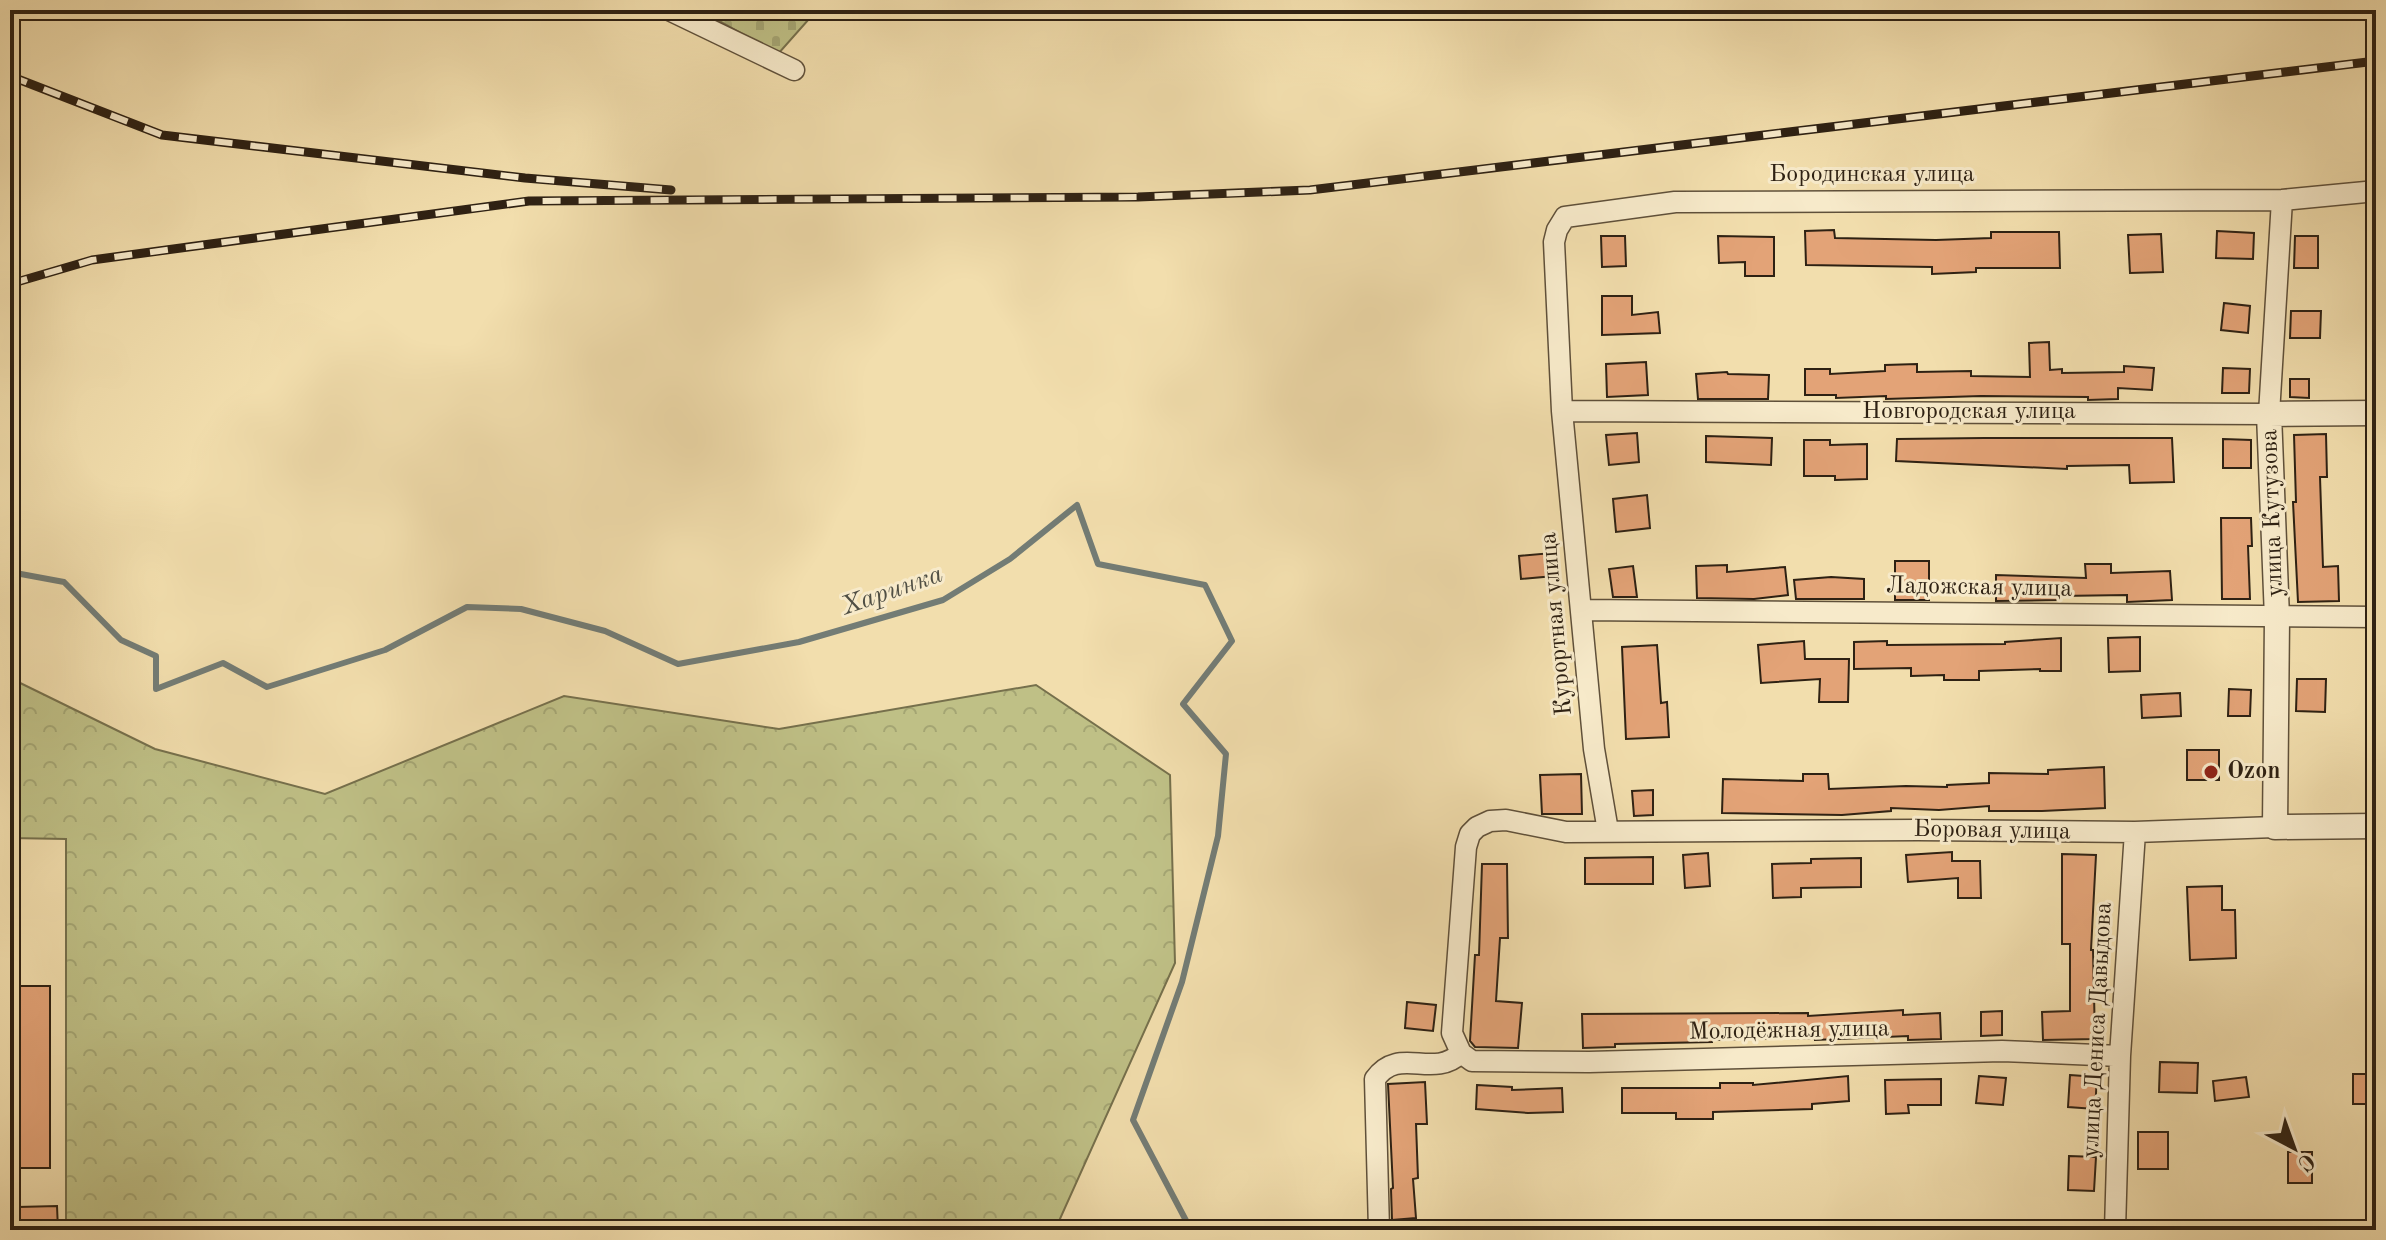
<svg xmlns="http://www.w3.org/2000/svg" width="2386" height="1240" viewBox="0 0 2386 1240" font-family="'Old Standard TT',serif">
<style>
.forest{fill:url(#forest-crowns);stroke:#76704c;stroke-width:2}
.cemetery{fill:url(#cemetery-stones);stroke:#76704c;stroke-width:2}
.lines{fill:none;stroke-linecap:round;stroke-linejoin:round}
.stream{stroke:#737c75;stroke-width:6}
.building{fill:#e3a377;stroke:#2e2113;stroke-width:2}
.minor-casing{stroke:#5f503a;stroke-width:23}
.tertiary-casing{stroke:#5f503a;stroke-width:27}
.minor{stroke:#f7eaca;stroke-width:20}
.tertiary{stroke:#f7eaca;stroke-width:24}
.rail-casing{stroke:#2e2113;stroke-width:9}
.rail{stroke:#f7eaca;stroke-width:6;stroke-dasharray:18;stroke-linecap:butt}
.poi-dot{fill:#8f2418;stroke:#f7eaca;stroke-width:3}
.labels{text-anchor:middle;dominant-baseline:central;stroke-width:6;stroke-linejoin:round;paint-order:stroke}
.street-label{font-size:24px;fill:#2e2113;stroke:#f7eaca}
.poi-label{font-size:24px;font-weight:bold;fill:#2e2113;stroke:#f7eaca;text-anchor:start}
.water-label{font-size:26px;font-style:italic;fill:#504f44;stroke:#f7eaca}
</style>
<defs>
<pattern id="forest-crowns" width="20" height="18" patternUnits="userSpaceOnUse" patternTransform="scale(2)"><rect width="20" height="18" fill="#bfc086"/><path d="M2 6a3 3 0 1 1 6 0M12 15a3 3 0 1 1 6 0" fill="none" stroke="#a4a573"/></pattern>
<pattern id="cemetery-stones" width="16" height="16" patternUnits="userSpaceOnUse" patternTransform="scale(2)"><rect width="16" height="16" fill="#bfc086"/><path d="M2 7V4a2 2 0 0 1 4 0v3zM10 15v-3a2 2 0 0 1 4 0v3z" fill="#a4a573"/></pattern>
</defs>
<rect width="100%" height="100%" fill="#f2dead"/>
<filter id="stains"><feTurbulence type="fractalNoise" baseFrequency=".0025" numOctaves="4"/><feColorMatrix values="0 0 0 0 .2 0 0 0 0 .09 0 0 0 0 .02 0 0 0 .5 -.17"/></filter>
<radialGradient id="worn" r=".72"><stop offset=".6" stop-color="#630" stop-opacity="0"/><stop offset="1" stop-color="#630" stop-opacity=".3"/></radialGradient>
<path class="forest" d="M 10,678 L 155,749 L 325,794 L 564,696 L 779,729 L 1036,685 L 1170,775 L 1175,963 L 1055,1230 L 66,1230 L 66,839 L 10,838 Z"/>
<path class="cemetery" d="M 700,10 L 817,10 L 778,54 Z"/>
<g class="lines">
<path class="stream" d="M 10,572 L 64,582 L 121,640 L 156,656 L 156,689 L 223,663 L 267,687 L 385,650 L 467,607 L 521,609 L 605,631 L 678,664 L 799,642 L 943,600 L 1010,559 L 1077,505 L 1098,564 L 1205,585 L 1232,641 L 1183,704 L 1226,754 L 1218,836 L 1182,982 L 1133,1120 L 1191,1230"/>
</g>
<path class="building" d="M 1834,230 L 1835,238 L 1936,240 L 1991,238 L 1991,232 L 2059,232 L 2060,268 L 1976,268 L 1976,272 L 1932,274 L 1932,267 L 1806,265 L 1805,231 Z
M 2217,231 L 2254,233 L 2253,259 L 2216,258 Z
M 2161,234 L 2163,272 L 2130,273 L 2128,235 Z
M 1601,236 L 1625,236 L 1626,266 L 1602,267 Z
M 1718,236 L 1774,237 L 1774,276 L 1745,276 L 1745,262 L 1719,263 Z
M 2295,236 L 2318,236 L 2318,268 L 2294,268 Z
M 1602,296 L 1632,296 L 1632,315 L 1658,312 L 1660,333 L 1602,335 Z
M 2224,303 L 2250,306 L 2248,333 L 2221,330 Z
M 2291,311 L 2321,311 L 2320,338 L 2290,338 Z
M 2049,342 L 2050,370 L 2062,369 L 2062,373 L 2124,372 L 2124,366 L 2154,368 L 2152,390 L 2118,388 L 2118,399 L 2088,400 L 2088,397 L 1981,396 L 1886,399 L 1886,396 L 1836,398 L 1836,395 L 1805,395 L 1805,369 L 1830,369 L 1830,374 L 1885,371 L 1885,365 L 1917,364 L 1917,372 L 1971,371 L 1971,376 L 2030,377 L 2029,343 Z
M 1646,362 L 1648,395 L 1607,397 L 1606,364 Z
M 2223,368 L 2250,369 L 2249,393 L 2222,393 Z
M 1727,372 L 1728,374 L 1769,375 L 1768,399 L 1698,399 L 1696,374 Z
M 2290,379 L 2309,379 L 2309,398 L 2290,397 Z
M 1637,433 L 1639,462 L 1609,465 L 1606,435 Z
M 2326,434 L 2327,477 L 2320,477 L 2323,567 L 2338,566 L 2339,601 L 2298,602 L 2293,502 L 2296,502 L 2294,435 Z
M 1706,436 L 1772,438 L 1771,465 L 1706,462 Z
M 1984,438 L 2172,438 L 2174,482 L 2130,483 L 2129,465 L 2067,466 L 2067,469 L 1896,461 L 1897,439 Z
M 2223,439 L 2251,440 L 2251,468 L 2223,468 Z
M 1804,440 L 1830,440 L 1830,445 L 1867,444 L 1867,479 L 1835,480 L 1835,476 L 1804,476 Z
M 1647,495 L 1650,528 L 1616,532 L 1613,499 Z
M 2221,518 L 2251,518 L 2252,546 L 2248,546 L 2250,599 L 2222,599 Z
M 1552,553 L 1554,576 L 1521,579 L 1519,556 Z
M 1895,561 L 1929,561 L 1929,600 L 1895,600 Z
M 2085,564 L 2111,564 L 2111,573 L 2170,571 L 2172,600 L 2127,602 L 2127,595 L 2059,596 L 2059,600 L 1996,601 L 1996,575 L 2086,578 Z
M 1727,565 L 1727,572 L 1785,567 L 1788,595 L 1754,599 L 1697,598 L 1696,566 Z
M 1633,566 L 1637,597 L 1613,597 L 1609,569 Z
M 1831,577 L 1864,579 L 1864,599 L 1796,599 L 1794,580 Z
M 2140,637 L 2140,671 L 2109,672 L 2108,638 Z
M 2061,638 L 2061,671 L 2040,671 L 2040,669 L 1979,671 L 1979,680 L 1944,680 L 1944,675 L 1911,676 L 1911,668 L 1854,669 L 1854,642 L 1887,641 L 1887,645 L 2005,644 L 2005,642 Z
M 1804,641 L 1805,659 L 1849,659 L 1848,702 L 1819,702 L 1820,679 L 1761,683 L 1758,645 Z
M 1657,645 L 1661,703 L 1667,702 L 1669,737 L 1626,739 L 1622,647 Z
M 2297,679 L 2326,679 L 2325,712 L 2296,711 Z
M 2229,689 L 2251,690 L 2250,716 L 2228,716 Z
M 2180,693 L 2181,716 L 2142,718 L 2141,695 Z
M 2187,750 L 2219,750 L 2219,780 L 2187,780 Z
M 2104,767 L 2105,808 L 2042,811 L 1989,811 L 1989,806 L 1939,810 L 1891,808 L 1891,811 L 1842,815 L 1722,813 L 1723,779 L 1803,781 L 1803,774 L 1828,774 L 1829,789 L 1906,786 L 1947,787 L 1947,785 L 1989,783 L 1989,773 L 2048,774 L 2048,770 Z
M 1581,774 L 1582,814 L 1542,814 L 1540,775 Z
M 1653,790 L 1653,815 L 1634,816 L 1632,791 Z
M 1952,852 L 1952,861 L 1980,861 L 1981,898 L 1958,898 L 1958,878 L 1908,882 L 1906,855 Z
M 1708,853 L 1710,886 L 1685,888 L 1683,855 Z
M 2062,854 L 2096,855 L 2091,950 L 2093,950 L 2095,1039 L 2043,1040 L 2042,1012 L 2070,1011 L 2070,944 L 2062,944 Z
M 1653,857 L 1653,884 L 1585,884 L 1585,858 Z
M 1861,858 L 1861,887 L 1801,888 L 1801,897 L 1773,898 L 1772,864 L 1811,863 L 1811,859 Z
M 1482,864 L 1507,864 L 1508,938 L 1500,938 L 1496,1001 L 1522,1003 L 1518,1048 L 1475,1047 L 1470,1041 L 1475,955 L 1479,955 Z
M 2222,886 L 2222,910 L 2235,910 L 2236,958 L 2190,960 L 2187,887 Z
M 17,986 L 50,986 L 50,1168 L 17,1168 Z
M 1407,1002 L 1436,1005 L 1433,1031 L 1405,1028 Z
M 1903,1010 L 1903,1015 L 1940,1013 L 1941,1039 L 1908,1040 L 1908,1036 L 1815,1040 L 1815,1038 L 1744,1039 L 1712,1040 L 1712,1042 L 1615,1044 L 1615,1047 L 1583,1048 L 1582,1014 L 1808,1013 L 1808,1016 Z
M 2002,1011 L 2002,1035 L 1981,1036 L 1981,1012 Z
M 2160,1062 L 2198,1063 L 2197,1093 L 2159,1092 Z
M 2353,1074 L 2376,1074 L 2376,1104 L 2353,1104 Z
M 2070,1075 L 2097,1077 L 2095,1109 L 2068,1107 Z
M 1848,1076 L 1849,1101 L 1812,1104 L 1812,1109 L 1713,1112 L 1713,1119 L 1676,1119 L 1676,1113 L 1622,1113 L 1622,1088 L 1720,1088 L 1720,1083 L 1753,1083 L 1753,1085 Z
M 1979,1076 L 2006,1078 L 2003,1105 L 1976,1103 Z
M 2246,1077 L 2249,1097 L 2215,1101 L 2213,1081 Z
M 1941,1079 L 1941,1105 L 1908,1105 L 1909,1113 L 1886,1114 L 1885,1080 Z
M 1425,1082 L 1427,1124 L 1416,1124 L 1418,1178 L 1413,1179 L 1416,1218 L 1392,1220 L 1391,1189 L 1393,1188 L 1388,1084 Z
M 1477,1085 L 1512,1087 L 1512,1090 L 1562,1088 L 1563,1112 L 1528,1113 L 1476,1109 Z
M 2138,1132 L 2168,1132 L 2168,1169 L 2138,1169 Z
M 2288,1152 L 2312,1152 L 2312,1183 L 2288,1183 Z
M 2069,1156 L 2096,1157 L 2094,1191 L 2068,1190 Z
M 57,1206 L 58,1230 L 18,1230 L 18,1207 Z"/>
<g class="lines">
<defs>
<path id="minor" d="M 669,10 L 794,70
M 1562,411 L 2269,414 L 2282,200
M 1582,610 L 2376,617
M 1608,831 L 1594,749 L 1562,411 L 1554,242 L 1557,230 L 1565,217 L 1675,202 L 2282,200 L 2376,191
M 2120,1056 L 2002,1051 L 1589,1062 L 1472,1061 L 1461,1053 L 1452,1033 L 1466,847 L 1470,834 L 1477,827 L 1490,821 L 1506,820 L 1566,832 L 1918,830 L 2135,832 L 2275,827
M 1379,1230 L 1375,1079 C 1399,1045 1432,1080 1461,1053
M 2115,1230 L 2120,1056 L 2135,832"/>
<path id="tertiary" d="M 2376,413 L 2269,414 L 2277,618 L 2275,827 L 2376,826"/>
</defs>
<use href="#minor" class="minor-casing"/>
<use href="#tertiary" class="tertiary-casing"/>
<use href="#minor" class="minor"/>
<use href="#tertiary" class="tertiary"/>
<defs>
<path id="rail" d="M 10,76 L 162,135 L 525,178 L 671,190
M 10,284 L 92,260 L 529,201 L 1138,197 L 1310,190 L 2376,61"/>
</defs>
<use href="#rail" class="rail-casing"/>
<use href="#rail" class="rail"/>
</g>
<circle class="poi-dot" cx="2211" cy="772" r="8"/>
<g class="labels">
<g class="street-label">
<text x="1872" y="175">Бородинская улица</text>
<text x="1969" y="412">Новгородская улица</text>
<text transform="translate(2273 513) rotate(-92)">улица Кутузова</text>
<text transform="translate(1979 588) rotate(1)">Ладожская улица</text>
<text transform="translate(1557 624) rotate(-95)">Курортная улица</text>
<text transform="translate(1992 831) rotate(1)">Боровая улица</text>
<text transform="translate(2098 1030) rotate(-87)">улица Дениса Давыдова</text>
<text transform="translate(1789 1031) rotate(-1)">Молодёжная улица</text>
</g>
<g class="poi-label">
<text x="2227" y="772">Ozon</text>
</g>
<g class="water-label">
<text transform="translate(892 591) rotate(-19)">Харинка</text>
</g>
</g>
<rect width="2386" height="1240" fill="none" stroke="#f2dead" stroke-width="40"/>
<rect x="12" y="12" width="2362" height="1216" fill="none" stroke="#2e2113" stroke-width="4"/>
<rect x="20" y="20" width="2346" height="1200" fill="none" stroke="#2e2113" stroke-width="2"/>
<g transform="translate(2294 1148) rotate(139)" stroke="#f7eaca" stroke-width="6" paint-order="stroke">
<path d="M0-6L14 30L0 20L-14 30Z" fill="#2e2113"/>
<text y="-12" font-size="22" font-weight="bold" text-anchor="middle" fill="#2e2113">С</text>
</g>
<rect width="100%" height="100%" filter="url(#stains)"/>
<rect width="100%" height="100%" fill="url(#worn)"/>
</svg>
